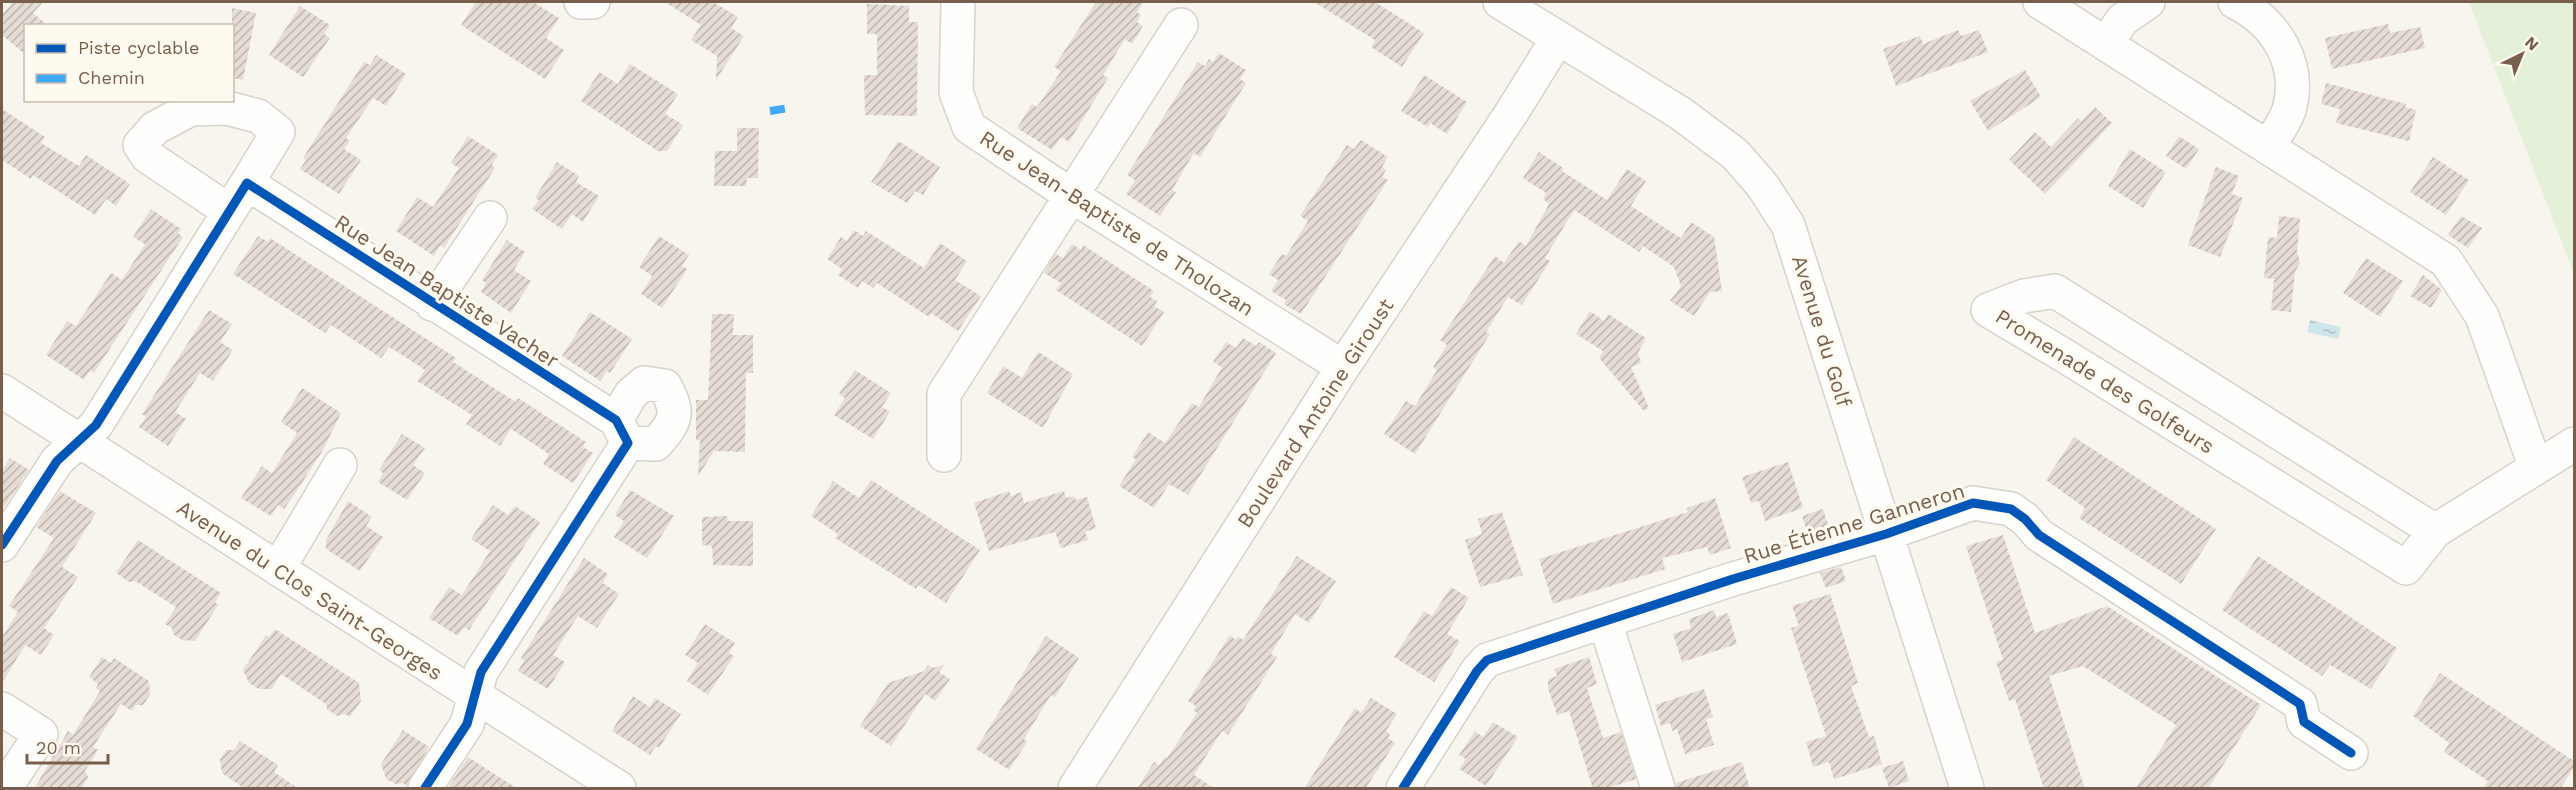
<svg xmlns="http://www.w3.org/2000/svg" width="2576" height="790" viewBox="0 0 2576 790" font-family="'Work Sans',sans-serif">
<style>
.green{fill:#e4f0d8}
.water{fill:url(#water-ripples)}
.building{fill:url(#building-hatch)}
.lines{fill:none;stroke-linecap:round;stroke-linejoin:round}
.minor-casing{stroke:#d7d2cc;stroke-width:36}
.minor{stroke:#fefefc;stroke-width:33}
.quiet{stroke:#3fa9f5;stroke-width:8;stroke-dasharray:15 8;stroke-linecap:butt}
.cycleway-casing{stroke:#fffaef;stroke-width:13}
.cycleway{stroke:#0057b8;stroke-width:9}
.labels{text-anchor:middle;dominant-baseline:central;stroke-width:6;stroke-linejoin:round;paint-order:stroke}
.street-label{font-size:21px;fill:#785e4c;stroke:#fffaef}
</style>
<defs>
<pattern id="water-ripples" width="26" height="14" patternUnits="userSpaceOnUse" patternTransform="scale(1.5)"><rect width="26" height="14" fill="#cee5e9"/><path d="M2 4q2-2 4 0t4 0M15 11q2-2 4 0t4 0" fill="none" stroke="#acbdbf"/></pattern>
<pattern id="building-hatch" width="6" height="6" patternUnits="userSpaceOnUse" patternTransform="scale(1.5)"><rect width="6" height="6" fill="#e5ddd5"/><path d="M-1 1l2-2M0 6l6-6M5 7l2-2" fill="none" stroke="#beb6af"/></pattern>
</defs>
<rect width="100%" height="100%" fill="#f8f5ee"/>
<path class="green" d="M 2469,2 L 2574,2 L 2574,274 Z"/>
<path class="water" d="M 2310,320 L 2341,327 L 2338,339 L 2307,332 Z"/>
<path class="building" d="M 13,2 L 43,2 L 33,13 L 48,26 L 26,26 L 26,55 L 2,35 L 2,15 Z
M 476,2 L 533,2 L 559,18 L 546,38 L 564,50 L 545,79 L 461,25 Z
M 665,2 L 713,2 L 738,17 L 731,28 L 744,36 L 716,80 L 717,56 L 691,40 L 701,25 Z
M 1096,2 L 1144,2 L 1137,12 L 1141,15 L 1137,22 L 1143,26 L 1132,44 L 1125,39 L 1103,75 L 1108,78 L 1069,142 L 1061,137 L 1052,150 L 1017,128 L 1032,104 L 1037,107 L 1061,71 L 1054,67 Z
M 1314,2 L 1375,2 L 1424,33 L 1402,67 L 1371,47 L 1375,40 Z
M 867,4 L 909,6 L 909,22 L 918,22 L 917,116 L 865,115 L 864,75 L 877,75 L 877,34 L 867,34 Z
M 300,6 L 330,25 L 324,34 L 330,38 L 303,77 L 269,55 Z
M 232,8 L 256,13 L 243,80 L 232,78 Z
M 2388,24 L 2390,33 L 2420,27 L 2425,48 L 2332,69 L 2325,38 Z
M 1958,30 L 1961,36 L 1979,30 L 1988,52 L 1896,86 L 1883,49 L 1920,36 L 1923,44 Z
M 1219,53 L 1246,70 L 1240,79 L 1246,83 L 1200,157 L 1194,153 L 1172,190 L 1176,192 L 1160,216 L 1126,194 L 1135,180 L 1127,175 L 1198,62 L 1205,66 L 1209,59 L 1213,62 Z
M 376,55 L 406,74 L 386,106 L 373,98 L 346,138 L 350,141 L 344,149 L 361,160 L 339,194 L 300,169 L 306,160 L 303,158 L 364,62 L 370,65 Z
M 630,64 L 678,94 L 665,114 L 683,125 L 667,151 L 658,151 L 581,101 L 599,72 L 618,84 Z
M 2025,70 L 2041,97 L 1988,131 L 1970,101 Z
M 1424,75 L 1467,102 L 1447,134 L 1430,123 L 1428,127 L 1401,111 Z
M 2326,83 L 2406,104 L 2405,107 L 2416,110 L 2409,141 L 2336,123 L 2340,109 L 2321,104 Z
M 2095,107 L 2112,123 L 2045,194 L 2009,160 L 2035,132 L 2051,147 L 2078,118 L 2081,121 Z
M 2,109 L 45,137 L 41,143 L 79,166 L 86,155 L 130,184 L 116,206 L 106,199 L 95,215 L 33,175 L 31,179 L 2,160 Z
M 737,128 L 759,128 L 758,178 L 747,178 L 746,186 L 714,186 L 715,151 L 737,151 Z
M 468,136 L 498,155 L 492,165 L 495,168 L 444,248 L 440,246 L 434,256 L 396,231 L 417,197 L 433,207 L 459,168 L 451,163 Z
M 2179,136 L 2199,149 L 2186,169 L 2166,156 Z
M 1361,140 L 1388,157 L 1382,167 L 1386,170 L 1382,177 L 1388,180 L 1301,314 L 1284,304 L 1286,300 L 1271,291 L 1278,280 L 1269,274 L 1282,254 L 1286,256 L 1308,221 L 1300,216 L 1347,145 L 1354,149 Z
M 898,141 L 940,167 L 923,195 L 915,191 L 907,203 L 871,182 Z
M 2130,149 L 2166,172 L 2143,208 L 2108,186 Z
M 1539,152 L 1563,168 L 1562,171 L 1607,200 L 1627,169 L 1646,181 L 1631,206 L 1681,238 L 1691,222 L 1714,237 L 1722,291 L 1710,292 L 1694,316 L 1670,301 L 1681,286 L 1674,267 L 1643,246 L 1639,252 L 1574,210 L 1545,258 L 1550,261 L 1522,305 L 1508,297 L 1486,332 L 1490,334 L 1415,454 L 1384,434 L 1406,401 L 1415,406 L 1437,370 L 1433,367 L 1447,345 L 1440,340 L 1495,256 L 1504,263 L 1519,241 L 1526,246 L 1549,204 L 1543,199 L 1546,193 L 1523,178 Z
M 2433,157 L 2469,180 L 2446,215 L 2410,192 Z
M 557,162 L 579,176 L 576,182 L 599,196 L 583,222 L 572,214 L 562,229 L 532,209 L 539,200 L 535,198 Z
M 2216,167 L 2239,176 L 2232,194 L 2243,198 L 2220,257 L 2188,245 Z
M 151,209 L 181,229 L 178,233 L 183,237 L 94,373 L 90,371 L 84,380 L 46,355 L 67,321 L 76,326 L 111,273 L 122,280 L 145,244 L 133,237 Z
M 2279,216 L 2300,218 L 2297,251 L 2300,263 L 2295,272 L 2291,312 L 2271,310 L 2274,279 L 2264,278 L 2268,237 L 2277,238 Z
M 2461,216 L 2482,228 L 2468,248 L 2448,235 Z
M 854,230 L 863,236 L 866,231 L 924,268 L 940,243 L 967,261 L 955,280 L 981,296 L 958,331 L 931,313 L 929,317 L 877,283 L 873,288 L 862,281 L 858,288 L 838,275 L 842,269 L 827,259 L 841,237 L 847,241 Z
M 258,236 L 268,242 L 270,238 L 456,358 L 453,362 L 516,402 L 518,398 L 586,442 L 583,447 L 593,453 L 573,483 L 543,464 L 549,454 L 511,429 L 500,446 L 466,424 L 472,415 L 417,381 L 425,370 L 407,358 L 389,347 L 381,358 L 331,325 L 325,333 L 233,274 Z
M 659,236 L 689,255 L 682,266 L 687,269 L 662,308 L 641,294 L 652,276 L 639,267 Z
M 507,240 L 525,252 L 514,270 L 531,281 L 511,313 L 481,292 L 486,283 L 482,280 Z
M 1072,244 L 1081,250 L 1083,245 L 1154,291 L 1150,297 L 1157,301 L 1154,306 L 1164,312 L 1142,346 L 1056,290 L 1061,283 L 1044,273 L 1056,254 L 1063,258 Z
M 2366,258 L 2403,281 L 2380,317 L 2343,293 Z
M 2423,275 L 2442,290 L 2431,308 L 2410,296 Z
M 209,310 L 232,324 L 220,342 L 233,350 L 213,381 L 200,373 L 175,412 L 186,419 L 168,446 L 139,427 L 146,417 L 142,414 Z
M 1590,311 L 1604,321 L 1608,314 L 1646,338 L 1638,353 L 1641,363 L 1631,367 L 1649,408 L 1644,411 L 1599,358 L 1603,351 L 1576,334 Z
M 590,312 L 632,339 L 610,373 L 607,371 L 600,381 L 562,356 Z
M 712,314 L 734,314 L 733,335 L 753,335 L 753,373 L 746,373 L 745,452 L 714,451 L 698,476 L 700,440 L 696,440 L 696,400 L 708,400 Z
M 1243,338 L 1256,346 L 1259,342 L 1276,353 L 1188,495 L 1169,484 L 1154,508 L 1119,486 L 1136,459 L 1132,457 L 1148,432 L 1165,443 L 1192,403 L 1199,407 L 1222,367 L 1213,362 L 1226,342 L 1236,348 Z
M 1038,352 L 1073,374 L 1043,428 L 987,393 L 1003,366 L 1022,378 Z
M 855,370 L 891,393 L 882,407 L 890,412 L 873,439 L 834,415 L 845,398 L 839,394 Z
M 302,388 L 341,413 L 323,450 L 296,492 L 284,509 L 278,505 L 271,516 L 241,498 L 262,466 L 272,473 L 297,433 L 281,422 Z
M 402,434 L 425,448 L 413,465 L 425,473 L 407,500 L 378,482 L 383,473 L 379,470 Z
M 2074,437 L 2216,529 L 2181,584 L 2079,518 L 2085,508 L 2046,480 Z
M 10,458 L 29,470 L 4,507 L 2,505 L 2,471 Z
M 1788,462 L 1803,508 L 1765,521 L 1759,501 L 1751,503 L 1742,477 Z
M 871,480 L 980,550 L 946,603 L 918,585 L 916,589 L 835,538 L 838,534 L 811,516 L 833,481 L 859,498 Z
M 630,490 L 674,516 L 647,558 L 614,537 L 624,521 L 615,515 Z
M 60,491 L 96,513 L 62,567 L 78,577 L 44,628 L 54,635 L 41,655 L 25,645 L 2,683 L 2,637 L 18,612 L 9,606 L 54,538 L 36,527 Z
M 1009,491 L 1011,496 L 1021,492 L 1024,503 L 1064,491 L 1066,498 L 1074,496 L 1076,500 L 1087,497 L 1096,528 L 1085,532 L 1088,540 L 1061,548 L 1055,532 L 989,551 L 974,503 Z
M 1715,498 L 1731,548 L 1710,555 L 1707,547 L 1662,558 L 1665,569 L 1553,604 L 1539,559 L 1688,512 L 1687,508 Z
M 348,501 L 372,517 L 366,526 L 383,537 L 360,571 L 326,549 L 326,540 Z
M 493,505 L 508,515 L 515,506 L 540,522 L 469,630 L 464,627 L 458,636 L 429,618 L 449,587 L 462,595 L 490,551 L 471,539 Z
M 1823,509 L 1830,531 L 1809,537 L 1802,516 Z
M 1502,512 L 1523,575 L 1480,587 L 1465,540 L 1482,534 L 1478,519 Z
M 727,516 L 728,521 L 753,521 L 753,566 L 713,565 L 712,546 L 702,545 L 702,517 Z
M 2003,535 L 2035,633 L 2107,606 L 2261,705 L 2208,789 L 2135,789 L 2176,725 L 2083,666 L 2049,676 L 2085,789 L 2044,789 L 2015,699 L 2009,701 L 1996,662 L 2003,660 L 1966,546 Z
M 138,540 L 221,593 L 215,602 L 218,605 L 195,641 L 182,640 L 173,634 L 172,628 L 165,624 L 176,607 L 135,581 L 129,582 L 116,573 Z
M 1297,556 L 1336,581 L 1309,623 L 1295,614 L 1271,654 L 1277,657 L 1228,735 L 1222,731 L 1194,775 L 1215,789 L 1137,789 L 1154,762 L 1159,765 L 1165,757 L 1167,758 L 1197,713 L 1193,710 L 1196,706 L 1188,701 L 1230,635 L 1236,640 L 1238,636 L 1243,640 Z
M 2258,556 L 2397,648 L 2371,689 L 2330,665 L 2322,676 L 2222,610 Z
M 584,558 L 608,574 L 603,583 L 619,594 L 597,628 L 578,616 L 553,655 L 565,662 L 548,689 L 518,671 L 524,661 L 521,658 Z
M 1841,567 L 1846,581 L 1826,588 L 1820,573 Z
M 1451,587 L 1469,598 L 1447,634 L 1460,641 L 1434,682 L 1394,657 L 1424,611 L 1432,616 Z
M 1830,594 L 1858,683 L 1851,686 L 1869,737 L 1874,736 L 1882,764 L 1834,779 L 1829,762 L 1813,767 L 1806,742 L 1826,736 L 1791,628 L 1799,626 L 1792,606 Z
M 1714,610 L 1716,617 L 1728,613 L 1737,644 L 1682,662 L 1673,634 L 1691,628 L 1689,619 Z
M 705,624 L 735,643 L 729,653 L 734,656 L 708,695 L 687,681 L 698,663 L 685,655 Z
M 275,629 L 359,683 L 361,701 L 350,717 L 345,714 L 337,716 L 327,709 L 326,704 L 281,674 L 272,689 L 259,689 L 249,683 L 243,670 L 266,635 L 269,637 Z
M 1046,636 L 1079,658 L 1055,697 L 1051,695 L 1024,739 L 1027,742 L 1009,770 L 976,749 Z
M 102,657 L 111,663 L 114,658 L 149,681 L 150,695 L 143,705 L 136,705 L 132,711 L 121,704 L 93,747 L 98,750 L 85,771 L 88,777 L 81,789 L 34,789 L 68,731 L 73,735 L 100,691 L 96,688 L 98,684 L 89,677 Z
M 1589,657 L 1597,684 L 1587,688 L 1603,738 L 1621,732 L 1636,779 L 1604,789 L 1593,789 L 1569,711 L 1557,715 L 1548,688 L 1548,679 L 1557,676 L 1554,669 Z
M 945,664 L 939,672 L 950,679 L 935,701 L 925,694 L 891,746 L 860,726 L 888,683 L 924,671 L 928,665 L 933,668 Z
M 2440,673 L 2574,761 L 2574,767 L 2560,789 L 2483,789 L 2488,781 L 2444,752 L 2449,743 L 2413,716 Z
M 1704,689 L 1713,717 L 1706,719 L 1714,745 L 1685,754 L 1677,729 L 1672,731 L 1670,723 L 1661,726 L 1655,705 Z
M 633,696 L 650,707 L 655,698 L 681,714 L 659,748 L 656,746 L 650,755 L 612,731 Z
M 1371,698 L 1397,714 L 1386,731 L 1390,734 L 1388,738 L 1395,743 L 1365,789 L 1304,789 L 1355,708 L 1361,713 Z
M 1493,722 L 1518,737 L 1486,786 L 1459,769 L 1466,759 L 1459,755 L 1475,731 L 1483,737 Z
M 403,730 L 429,747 L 407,786 L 403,783 L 396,784 L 386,779 L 381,764 Z
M 240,741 L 278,765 L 274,772 L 299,789 L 245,789 L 222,773 L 220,759 L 226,750 L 234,750 Z
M 468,757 L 518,789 L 447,789 Z
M 1903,761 L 1909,781 L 1889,788 L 1882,768 Z
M 1742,762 L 1750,789 L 1676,789 L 1676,783 Z"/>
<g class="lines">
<defs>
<path id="minor" d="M 581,2 L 593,2
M 958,2 L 956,92 L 969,127 L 1072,196 L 1343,367
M 1500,2 L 1680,113 L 1735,154 L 1762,185 L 1788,225 L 1967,788
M 2040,2 L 2446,261 L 2482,316 L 2536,468
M 2235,2 C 2276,22 2302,64 2289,110 C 2285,122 2275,136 2268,147
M 2106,44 L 2122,20 L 2148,2
M 229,211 L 147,156 L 140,145 L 155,128 L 191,109 L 227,108 L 258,116 L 278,132 L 247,183
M 2055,291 L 2435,531 L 2406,568 L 2065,356 L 1988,310 L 2024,296 Z
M 432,304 L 490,218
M 2,391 L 619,788
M 616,420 L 631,394 L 644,383 L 665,386 C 680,414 676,421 656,444 L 628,443
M 944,455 L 944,394 L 1181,25
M 2435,531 L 2574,444
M 2,545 L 57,461 L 96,425 L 247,183 L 616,420 L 628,443 L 481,672 L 467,724 L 425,788
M 278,569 L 340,465
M 1605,622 L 1658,788
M 2,709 L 41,734 L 5,788
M 1075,788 L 1343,367 L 1512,112 L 1558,38
M 1403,788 L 1477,671 L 1487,660 L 1733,579 L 1886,534 L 1973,503 L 2011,509 L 2025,519 L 2039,535 L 2300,704 L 2304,722 L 2351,753"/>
</defs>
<use href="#minor" class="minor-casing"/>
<use href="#minor" class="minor"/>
<path class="quiet" d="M 770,111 L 789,108"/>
<defs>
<path id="cycleway" d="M 2,545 L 57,461 L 96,425 L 247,183 L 616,420 L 628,443 L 481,672 L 467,724 L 425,788
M 1403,788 L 1477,671 L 1487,660 L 1733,579 L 1886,534 L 1973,503 L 2011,509 L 2025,519 L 2039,535 L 2300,704 L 2304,722 L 2351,753"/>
</defs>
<use href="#cycleway" class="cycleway-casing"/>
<use href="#cycleway" class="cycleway"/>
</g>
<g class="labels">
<g class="street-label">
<text transform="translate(1117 223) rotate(33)">Rue Jean-Baptiste de Tholozan</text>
<text transform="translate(447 291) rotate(33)">Rue Jean Baptiste Vacher</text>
<text transform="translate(1822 331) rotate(73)">Avenue du Golf</text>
<text transform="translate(2105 381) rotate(32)">Promenade des Golfeurs</text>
<text transform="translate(1315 413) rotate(-57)">Boulevard Antoine Giroust</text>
<text transform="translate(1854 523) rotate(-17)">Rue Étienne Ganneron</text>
<text transform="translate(310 590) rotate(33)">Avenue du Clos Saint-Georges</text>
</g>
</g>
<rect width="2576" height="790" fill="none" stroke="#785e4c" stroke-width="6"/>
<rect x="24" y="24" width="210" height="78" fill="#fffaef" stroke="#c9bcae" stroke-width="1.5"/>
<rect x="36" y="44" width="30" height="9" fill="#0057b8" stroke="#c9bcae" stroke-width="1.5"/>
<text x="78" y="54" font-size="18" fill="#785e4c">Piste cyclable</text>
<rect x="36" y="74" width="30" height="9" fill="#3fa9f5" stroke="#c9bcae" stroke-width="1.5"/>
<text x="78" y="84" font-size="18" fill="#785e4c">Chemin</text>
<g transform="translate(2522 54) rotate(43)" stroke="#fffaef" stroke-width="4.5" paint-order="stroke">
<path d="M0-4.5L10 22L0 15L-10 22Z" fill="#785e4c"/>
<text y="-9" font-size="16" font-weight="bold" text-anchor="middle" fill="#785e4c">N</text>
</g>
<path d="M27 754v9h81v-9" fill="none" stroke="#785e4c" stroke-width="3"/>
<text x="36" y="754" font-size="18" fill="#785e4c" stroke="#fffaef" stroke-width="4.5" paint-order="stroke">20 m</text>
</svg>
